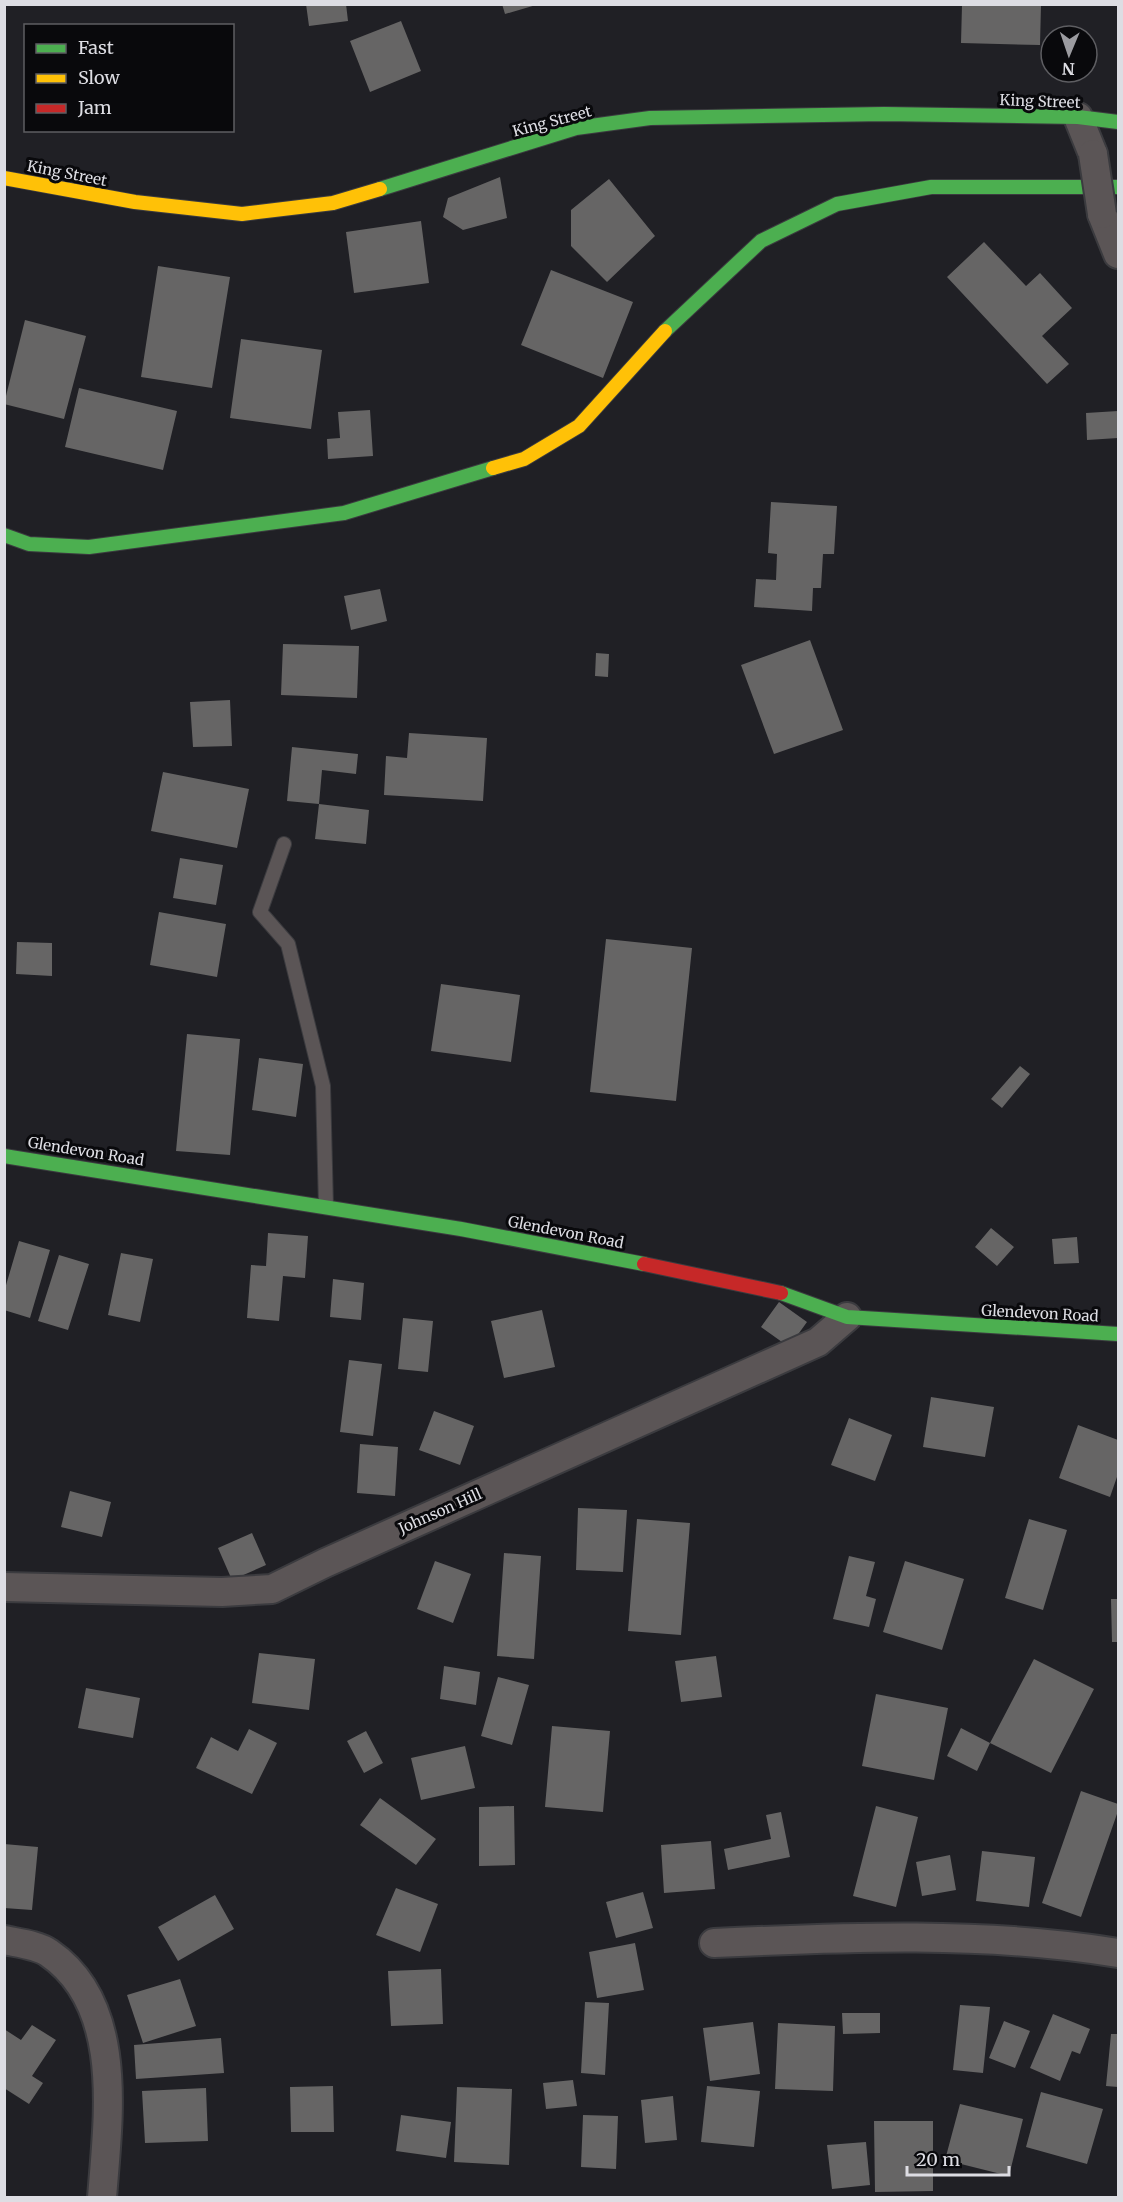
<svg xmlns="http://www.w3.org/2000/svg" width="1123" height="2202" viewBox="0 0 1123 2202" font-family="Merriweather,serif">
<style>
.building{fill:#666565}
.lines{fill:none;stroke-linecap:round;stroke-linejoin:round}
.lane-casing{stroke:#3b3b3f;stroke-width:16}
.street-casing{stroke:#3b3b3f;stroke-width:32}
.fast-casing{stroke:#3b3b3f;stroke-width:16}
.slow-casing{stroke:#3b3b3f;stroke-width:16}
.jam-casing{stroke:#3b3b3f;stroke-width:16}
.lane{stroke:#5b5556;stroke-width:14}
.street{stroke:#5b5556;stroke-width:28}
.fast{stroke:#4caf50;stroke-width:14}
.slow{stroke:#ffc107;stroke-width:14}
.jam{stroke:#c62828;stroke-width:14}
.street-bridge-casing{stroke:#3b3b3f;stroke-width:32;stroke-linecap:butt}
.street-bridge{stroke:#5b5556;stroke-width:28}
.labels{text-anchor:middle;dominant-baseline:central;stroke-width:6;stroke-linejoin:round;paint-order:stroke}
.street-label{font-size:15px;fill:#dddde3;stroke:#09090c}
</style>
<rect width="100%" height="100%" fill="#202025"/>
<path class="building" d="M 306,4 L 346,4 L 348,21 L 309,26 Z
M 502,4 L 535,4 L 536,5 L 505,14 Z
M 962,5 L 1041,5 L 1040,45 L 961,43 Z
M 401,21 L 421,71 L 370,92 L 350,41 Z
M 500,177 L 507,218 L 463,230 L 443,217 L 448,198 Z
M 609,179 L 655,236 L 607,282 L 571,246 L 571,210 Z
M 421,221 L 429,283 L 354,293 L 346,232 Z
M 984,242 L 1026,286 L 1040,273 L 1072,308 L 1042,336 L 1069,364 L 1047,384 L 947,277 Z
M 158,266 L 230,277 L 212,388 L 141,377 Z
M 551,270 L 633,302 L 603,378 L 521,345 Z
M 25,320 L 86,336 L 64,419 L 4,404 Z
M 241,339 L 322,350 L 311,429 L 230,418 Z
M 79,388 L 177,411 L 163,470 L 65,447 Z
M 370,410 L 373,456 L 328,459 L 327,439 L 340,438 L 338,412 Z
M 1118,411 L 1118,438 L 1087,440 L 1086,413 Z
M 771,502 L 837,506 L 834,554 L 823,554 L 821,588 L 813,588 L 812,611 L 754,607 L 756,579 L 776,580 L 777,554 L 768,553 Z
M 380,589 L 387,621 L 351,630 L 344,596 Z
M 810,640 L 843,730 L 774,754 L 741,665 Z
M 283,644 L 359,646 L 357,698 L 281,695 Z
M 596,653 L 609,654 L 608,677 L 595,676 Z
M 230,700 L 232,746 L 193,747 L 190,702 Z
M 409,733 L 487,738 L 483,801 L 384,795 L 386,756 L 407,758 Z
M 292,747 L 358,754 L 356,774 L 322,770 L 319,804 L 369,810 L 366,844 L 315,839 L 319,804 L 287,801 Z
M 163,772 L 249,789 L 237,848 L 151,831 Z
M 180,858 L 223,865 L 216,905 L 173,898 Z
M 159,912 L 226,924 L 217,977 L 150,965 Z
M 606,939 L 692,948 L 676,1101 L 590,1092 Z
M 17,942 L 52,943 L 52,976 L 16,974 Z
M 441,984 L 520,995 L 511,1062 L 431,1051 Z
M 187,1034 L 240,1039 L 230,1155 L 176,1151 Z
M 259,1058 L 303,1064 L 296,1117 L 252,1110 Z
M 1020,1066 L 1030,1074 L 1002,1108 L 991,1099 Z
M 991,1228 L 1014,1247 L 997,1266 L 975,1247 Z
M 268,1233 L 308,1236 L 305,1278 L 283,1276 L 279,1321 L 247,1318 L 251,1265 L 266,1266 Z
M 1077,1237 L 1079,1263 L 1054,1264 L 1052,1239 Z
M 19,1241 L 50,1250 L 30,1318 L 4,1310 L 4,1292 Z
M 121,1253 L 153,1259 L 140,1322 L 108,1315 Z
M 59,1255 L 89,1264 L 68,1330 L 38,1321 Z
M 333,1279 L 364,1283 L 361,1320 L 330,1317 Z
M 779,1302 L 807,1322 L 789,1347 L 761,1327 Z
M 542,1310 L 555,1367 L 504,1378 L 491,1321 Z
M 403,1318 L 433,1321 L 428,1372 L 398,1369 Z
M 349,1360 L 382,1364 L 373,1436 L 340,1432 Z
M 931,1397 L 994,1407 L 985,1457 L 923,1447 Z
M 434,1411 L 474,1426 L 460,1465 L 419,1450 Z
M 849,1418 L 892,1435 L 875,1481 L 831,1465 Z
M 1078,1425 L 1118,1440 L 1118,1474 L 1110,1497 L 1059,1478 Z
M 360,1444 L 398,1447 L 395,1496 L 357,1493 Z
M 70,1491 L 111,1502 L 102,1537 L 61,1527 Z
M 578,1508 L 627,1510 L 623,1572 L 576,1570 Z
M 637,1519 L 690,1523 L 681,1635 L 628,1631 Z
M 1029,1519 L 1067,1530 L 1043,1610 L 1005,1598 Z
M 252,1533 L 266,1565 L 232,1580 L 218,1548 Z
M 504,1553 L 541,1556 L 534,1659 L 497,1656 Z
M 849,1556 L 875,1562 L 866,1596 L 876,1599 L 869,1627 L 833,1619 Z
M 435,1561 L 471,1574 L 453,1623 L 417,1609 Z
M 905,1561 L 964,1579 L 942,1650 L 883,1632 Z
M 1111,1599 L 1118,1599 L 1118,1642 L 1112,1642 Z
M 259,1653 L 315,1659 L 309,1710 L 252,1703 Z
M 716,1656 L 722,1697 L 681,1702 L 675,1661 Z
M 1034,1659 L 1094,1689 L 1051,1773 L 990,1743 L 977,1771 L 947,1756 L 961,1728 L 990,1743 Z
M 444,1666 L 480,1672 L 476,1705 L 440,1699 Z
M 498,1677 L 529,1685 L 512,1745 L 481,1736 Z
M 86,1688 L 140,1698 L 133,1738 L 78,1728 Z
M 876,1694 L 948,1708 L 934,1780 L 862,1766 Z
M 552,1726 L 610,1731 L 603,1812 L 545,1807 Z
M 249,1729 L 277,1743 L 252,1794 L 196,1768 L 211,1737 L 238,1751 Z
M 366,1731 L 383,1763 L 364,1773 L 347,1741 Z
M 465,1746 L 475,1788 L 421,1800 L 411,1758 Z
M 1081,1791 L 1118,1804 L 1118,1811 L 1081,1917 L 1042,1903 Z
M 380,1798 L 436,1839 L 416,1865 L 360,1825 Z
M 514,1806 L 515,1865 L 479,1866 L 479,1807 Z
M 876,1806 L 918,1817 L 896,1907 L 853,1896 Z
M 781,1812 L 790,1857 L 728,1870 L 724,1849 L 771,1839 L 766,1815 Z
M 711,1841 L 715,1889 L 664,1893 L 661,1845 Z
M 4,1844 L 38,1847 L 32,1910 L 4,1908 Z
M 982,1851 L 1035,1857 L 1029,1907 L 976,1901 Z
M 950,1855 L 956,1890 L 922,1896 L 916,1862 Z
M 396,1888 L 438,1904 L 420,1952 L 376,1935 Z
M 643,1892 L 653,1928 L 616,1938 L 606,1902 Z
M 215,1895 L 234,1929 L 178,1961 L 158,1927 Z
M 635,1943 L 644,1990 L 597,1998 L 589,1952 Z
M 441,1969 L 443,2024 L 391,2026 L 388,1971 Z
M 180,1979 L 196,2026 L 143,2043 L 127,1995 Z
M 585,2002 L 609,2003 L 605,2075 L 581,2073 Z
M 960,2005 L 990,2007 L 983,2073 L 953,2070 Z
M 842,2013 L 880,2013 L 880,2033 L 843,2034 Z
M 1053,2014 L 1090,2029 L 1080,2054 L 1072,2051 L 1060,2081 L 1030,2068 Z
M 1004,2021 L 1030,2031 L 1015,2068 L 989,2058 Z
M 753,2022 L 760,2074 L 710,2081 L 703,2028 Z
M 778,2023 L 835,2026 L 833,2091 L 775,2089 Z
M 32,2025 L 56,2040 L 32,2076 L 43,2083 L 29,2104 L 4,2088 L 4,2029 L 21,2040 Z
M 1111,2034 L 1118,2034 L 1118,2087 L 1106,2086 Z
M 221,2038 L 224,2073 L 136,2079 L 134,2045 Z
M 573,2080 L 577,2106 L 546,2109 L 543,2083 Z
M 333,2086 L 334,2132 L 291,2132 L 290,2087 Z
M 707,2086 L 760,2091 L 754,2147 L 701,2142 Z
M 457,2087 L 512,2089 L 509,2165 L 454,2162 Z
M 206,2088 L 208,2141 L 145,2143 L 142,2091 Z
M 1041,2092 L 1103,2109 L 1087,2164 L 1026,2147 Z
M 673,2096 L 677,2140 L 645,2143 L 641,2100 Z
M 960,2104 L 1023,2119 L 1009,2176 L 945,2160 Z
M 401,2115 L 451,2122 L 446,2158 L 396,2151 Z
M 583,2115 L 618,2116 L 616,2169 L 581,2167 Z
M 874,2121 L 933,2121 L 933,2191 L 875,2192 Z
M 866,2142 L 870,2185 L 832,2189 L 827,2145 Z"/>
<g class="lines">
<defs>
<path id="lane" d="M 284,844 L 260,912 L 288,944 L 323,1086 L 326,1207"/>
<path id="street" d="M 1078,117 L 1093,154
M 1102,214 L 1118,254
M 4,1587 L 222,1592 L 272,1589 L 325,1563 L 818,1342 L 847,1317
M 4,1940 C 18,1943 38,1945 49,1953 C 125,2005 108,2118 102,2198
M 714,1943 C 846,1937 987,1931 1118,1953"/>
<path id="fast" d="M 380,189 L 576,128 L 650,118 L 884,114 L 1078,117 L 1118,122
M 665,331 L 761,241 L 837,204 L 931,187 L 1118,187
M 4,535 L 29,544 L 89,547 L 344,513 L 493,468
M 4,1156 L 461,1229 L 644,1264
M 781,1293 L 847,1317 L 1118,1334"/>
<path id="slow" d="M 4,178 L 135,202 L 242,214 L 333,203 L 380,189
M 493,468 L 524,459 L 579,426 L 665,331"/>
<path id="jam" d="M 644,1264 L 781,1293"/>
</defs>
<use href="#lane" class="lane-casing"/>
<use href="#street" class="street-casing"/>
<use href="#fast" class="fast-casing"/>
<use href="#slow" class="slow-casing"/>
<use href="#jam" class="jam-casing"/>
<use href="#lane" class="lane"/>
<use href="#street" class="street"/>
<use href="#fast" class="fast"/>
<use href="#slow" class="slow"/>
<use href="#jam" class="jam"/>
<defs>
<path id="street-bridge" d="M 1093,154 L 1102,214"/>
</defs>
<use href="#street-bridge" class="street-bridge-casing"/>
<use href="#street-bridge" class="street-bridge"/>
</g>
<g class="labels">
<g class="street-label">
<text transform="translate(1040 101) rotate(2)">King Street</text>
<text transform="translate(552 121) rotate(-15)">King Street</text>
<text transform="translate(67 173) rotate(11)">King Street</text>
<text transform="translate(86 1151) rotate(9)">Glendevon Road</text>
<text transform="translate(566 1232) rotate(11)">Glendevon Road</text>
<text transform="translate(1040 1313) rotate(3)">Glendevon Road</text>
<text transform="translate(440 1511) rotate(-24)">Johnson Hill</text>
</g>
</g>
<rect width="1123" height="2202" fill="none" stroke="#dddde3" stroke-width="12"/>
<rect x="24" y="24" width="210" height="108" fill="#09090c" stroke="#5e5e62" stroke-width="1.5"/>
<rect x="36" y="44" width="30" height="9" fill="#4caf50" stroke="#5e5e62" stroke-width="1.5"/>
<text x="78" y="54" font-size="18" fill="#dddde3">Fast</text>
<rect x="36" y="74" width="30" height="9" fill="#ffc107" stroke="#5e5e62" stroke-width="1.5"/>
<text x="78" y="84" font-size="18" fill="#dddde3">Slow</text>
<rect x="36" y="104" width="30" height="9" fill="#c62828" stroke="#5e5e62" stroke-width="1.5"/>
<text x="78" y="114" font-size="18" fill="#dddde3">Jam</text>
<g transform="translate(1069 54) rotate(182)"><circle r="28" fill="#09090c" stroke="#5e5e62" stroke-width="1.5"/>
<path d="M0-4.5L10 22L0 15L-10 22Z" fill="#9b9ba0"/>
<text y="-9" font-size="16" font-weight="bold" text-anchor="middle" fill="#dddde3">N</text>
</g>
<path d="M907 2166v9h102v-9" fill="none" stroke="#dddde3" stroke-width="3"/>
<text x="916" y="2166" font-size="18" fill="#dddde3" stroke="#09090c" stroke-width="4.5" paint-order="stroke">20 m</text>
</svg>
